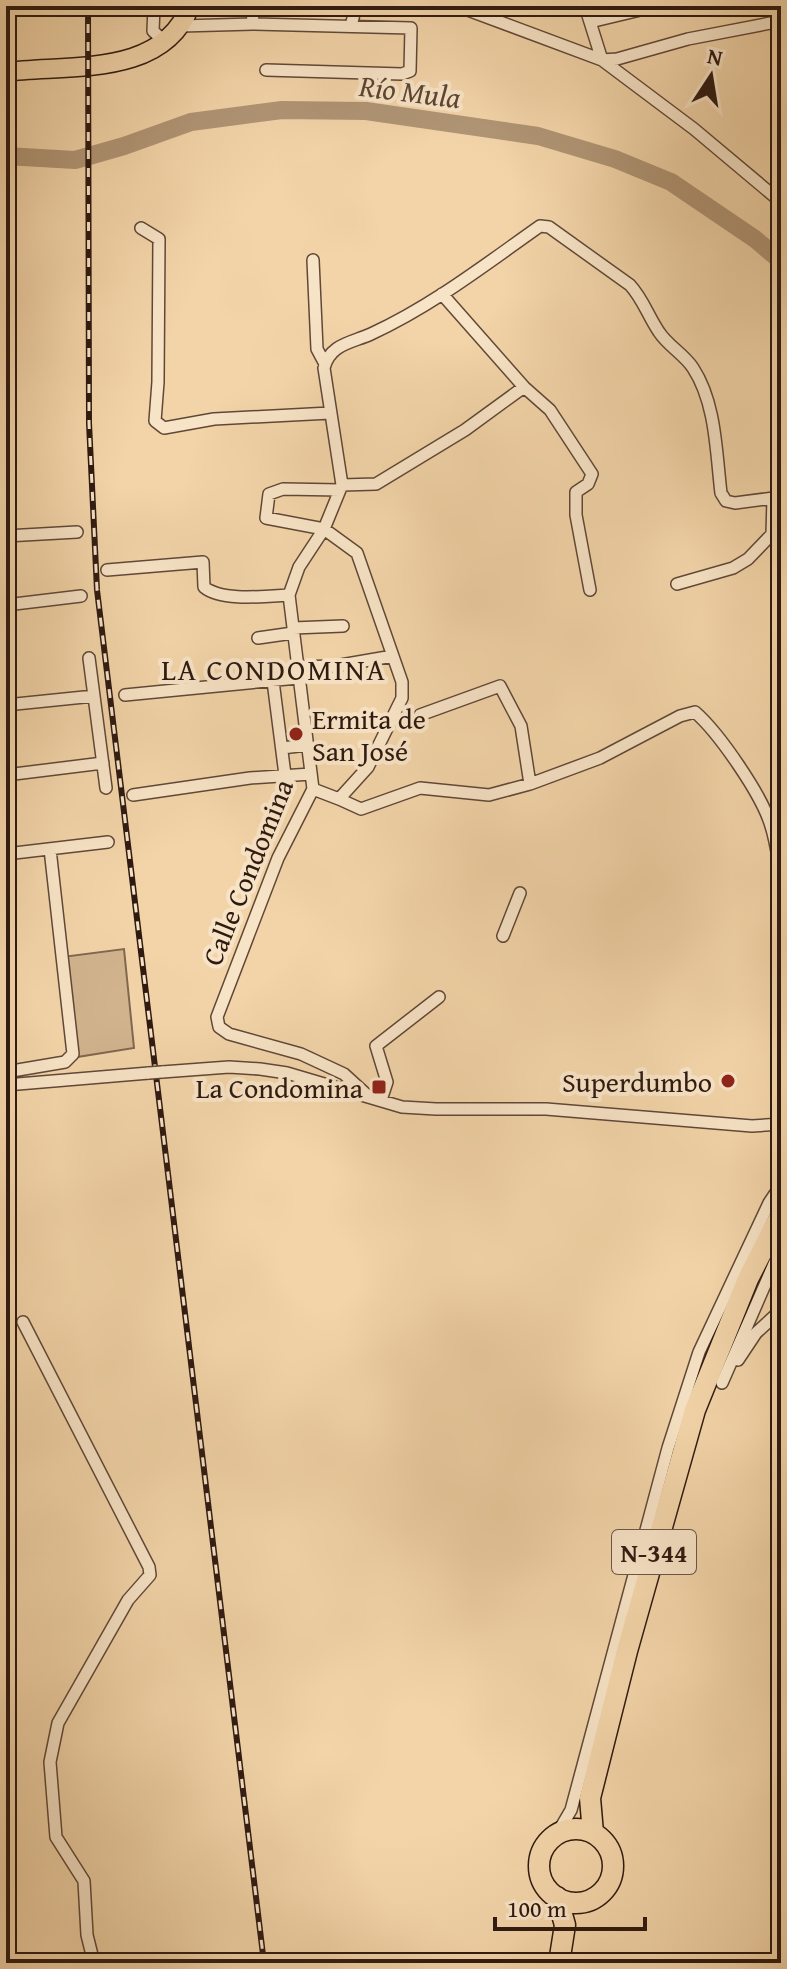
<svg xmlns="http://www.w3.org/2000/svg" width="787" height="1969" viewBox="0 0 787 1969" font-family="'Gentium Book Plus',serif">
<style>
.green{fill:#d1b48e;stroke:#806750;stroke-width:2}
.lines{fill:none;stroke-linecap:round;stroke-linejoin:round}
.river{stroke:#b09575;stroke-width:18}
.street-casing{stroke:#604837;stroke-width:14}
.primary-casing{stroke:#2f1a11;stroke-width:21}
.highway-casing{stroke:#2f1a11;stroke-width:23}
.street{stroke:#f7e3c6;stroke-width:11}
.primary{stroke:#f2d4a8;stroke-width:18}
.highway{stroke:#f2d4a8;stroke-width:20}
.rail-casing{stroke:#2f1a11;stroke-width:6}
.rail{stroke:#f7e3c6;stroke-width:3;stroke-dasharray:9;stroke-linecap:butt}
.street-bridge-casing{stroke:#604837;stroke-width:14;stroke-linecap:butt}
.street-bridge{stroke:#f7e3c6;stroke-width:11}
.poi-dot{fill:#8f2418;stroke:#f7e3c6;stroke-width:3}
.labels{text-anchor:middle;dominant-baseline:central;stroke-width:8;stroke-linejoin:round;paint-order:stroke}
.shield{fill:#f7e3c6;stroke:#6b5647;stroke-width:2}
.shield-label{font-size:26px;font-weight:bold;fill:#2f1a11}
.poi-label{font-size:28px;fill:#2f1a11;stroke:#f7e3c6;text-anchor:end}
.street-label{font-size:28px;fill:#2f1a11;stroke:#f7e3c6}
.water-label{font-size:30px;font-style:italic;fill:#5c4534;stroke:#f7e3c6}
.neighbourhood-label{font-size:30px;letter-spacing:2px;fill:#2f1a11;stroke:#f7e3c6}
</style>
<rect width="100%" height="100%" fill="#f2d4a8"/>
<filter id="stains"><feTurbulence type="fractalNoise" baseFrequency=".0025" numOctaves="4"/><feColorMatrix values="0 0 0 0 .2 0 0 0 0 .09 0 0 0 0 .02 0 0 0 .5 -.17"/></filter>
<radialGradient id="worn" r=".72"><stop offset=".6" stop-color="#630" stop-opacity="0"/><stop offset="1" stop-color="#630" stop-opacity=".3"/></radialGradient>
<path class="green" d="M 124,949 L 134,1048 L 71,1058 L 62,957 Z"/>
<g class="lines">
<path class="river" d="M 6,156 L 75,160 L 124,146 L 191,122 L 282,110 L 366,111 L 538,136 L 615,159 L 671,182 L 755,239 L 781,261"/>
<defs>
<path id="street" d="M 154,6 L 153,31 L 165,42
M 252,6 L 253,24
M 457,6 L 602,60 L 694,129 L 781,202
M 585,6 L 602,60
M 590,22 L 657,6
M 181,26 L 253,24 L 411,28 L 410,71 L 402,74 L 266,70
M 351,26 L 356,6
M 602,60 L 617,59 L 688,39 L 781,21
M 141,228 L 159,239 L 158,382 L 155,421 L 164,428 L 214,419 L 330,413
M 313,260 L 317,349 L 325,364
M 524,387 L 550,410 L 592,474 L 588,484 L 576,492 L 576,515 L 590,590
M 342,485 L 324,368 C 330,344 351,343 371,334 C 432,306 486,264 540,226 L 549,227 L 630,285 C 643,299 648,316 659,332 C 668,346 684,354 693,368 C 716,403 716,452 721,493 L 726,501 L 735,503 L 773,498 L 772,534 L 781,542
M 342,485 L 324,529 L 299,567 L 289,595 L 313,789 L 278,858 L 217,1017 L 219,1027 L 229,1034 L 301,1054 L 344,1074 L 368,1096
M 342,485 L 376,484 L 465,430 L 524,387 L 442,294
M 340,490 L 283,489 L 269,494 L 266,518 L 324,529 L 357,553 L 402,682 L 402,698 L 368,767 L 339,799 L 361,809 L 420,788 L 489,795 L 530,784 L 600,758 L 680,716 L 695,712 C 719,733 762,795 771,826 C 776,841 778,859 781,875
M 6,536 L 77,532
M 107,570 L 203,562 L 204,587 C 222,602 267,596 289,595
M 677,584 L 733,568 L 748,559 L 772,534
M 6,605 L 81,596
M 293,628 L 343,626
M 258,638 L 293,633
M 89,658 L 106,788
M 297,667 L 335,666 L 393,656
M 273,681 L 285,775
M 125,695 L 298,678
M 6,705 L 94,696
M 420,715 L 500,686 L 521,726 L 530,784
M 282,748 L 307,745
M 6,775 L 103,763
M 313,789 L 339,799
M 133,795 L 250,778 L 311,774
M 6,854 L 108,842
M 503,936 L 520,893
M 6,1072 L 65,1062 L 73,1054 L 50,849
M 162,1072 L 229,1067 L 260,1069 L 287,1073 L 402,1107 L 436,1109 L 546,1109 L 752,1126 L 781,1124
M 6,1085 L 149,1073
M 381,1100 L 387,1082 L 376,1046 L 439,997
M 23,1322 L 149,1567 L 150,1575 L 128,1600 L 58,1723 L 50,1762 L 56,1837 L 84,1881 L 87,1935 L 94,1963
M 738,1360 L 756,1333 L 781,1310
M 722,1383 L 781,1248
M 557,1834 L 571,1810 L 668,1448 L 699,1352 L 769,1203 L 781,1185
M 715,1963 L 716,1962"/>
<path id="primary" d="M 6,72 C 68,64 163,78 190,6"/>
<path id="highway" d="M539 1866a37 37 0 1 1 74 0a37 37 0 1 1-74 0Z
M 593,1833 L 590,1798 L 627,1651 L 695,1410 L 748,1279 L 781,1214
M 557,1897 L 565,1925 L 559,1963"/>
</defs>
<use href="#street" class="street-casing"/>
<use href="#primary" class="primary-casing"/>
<use href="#highway" class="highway-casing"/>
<use href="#street" class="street"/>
<use href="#primary" class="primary"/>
<use href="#highway" class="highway"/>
<defs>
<path id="rail" d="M 88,6 L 89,423 L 97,590 L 264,1963"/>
</defs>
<use href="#rail" class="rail-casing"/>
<use href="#rail" class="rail"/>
<defs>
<path id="street-bridge" d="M 149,1073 L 162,1072"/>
</defs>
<use href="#street-bridge" class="street-bridge-casing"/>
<use href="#street-bridge" class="street-bridge"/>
</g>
<g class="poi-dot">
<circle cx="296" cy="734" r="8"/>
<circle cx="728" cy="1081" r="8"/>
<rect x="371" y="1079" width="16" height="16" rx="4"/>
</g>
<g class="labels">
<rect class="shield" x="612" y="1530" width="84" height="44" rx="6"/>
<g class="shield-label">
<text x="654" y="1552">N-344</text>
</g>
<g class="poi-label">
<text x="312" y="718" text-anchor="start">Ermita de<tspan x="312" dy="32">San José</tspan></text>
<text x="712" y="1081">Superdumbo</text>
<text x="363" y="1087">La Condomina</text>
</g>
<g class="street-label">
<text transform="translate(247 872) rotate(-68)">Calle Condomina</text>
</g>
<g class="water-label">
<text transform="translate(410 91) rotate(7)">Río Mula</text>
</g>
<g class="neighbourhood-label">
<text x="274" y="669">LA CONDOMINA</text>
</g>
</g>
<rect width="787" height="1969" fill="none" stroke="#f2d4a8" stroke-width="32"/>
<rect x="8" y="8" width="771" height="1953" fill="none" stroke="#2f1a11" stroke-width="4"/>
<rect x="16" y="16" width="755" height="1937" fill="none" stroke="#2f1a11" stroke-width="2"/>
<g transform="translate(711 76) rotate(12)" stroke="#f7e3c6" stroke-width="6" paint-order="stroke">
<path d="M0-6L14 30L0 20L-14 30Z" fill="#2f1a11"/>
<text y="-12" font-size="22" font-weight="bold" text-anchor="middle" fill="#2f1a11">N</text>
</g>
<path d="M495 1917v12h150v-12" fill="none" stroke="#2f1a11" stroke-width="4"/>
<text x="507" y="1917" font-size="24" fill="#2f1a11" stroke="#f7e3c6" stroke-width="6" paint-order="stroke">100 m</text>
<rect width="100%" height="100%" filter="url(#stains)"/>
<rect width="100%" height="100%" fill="url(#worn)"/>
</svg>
